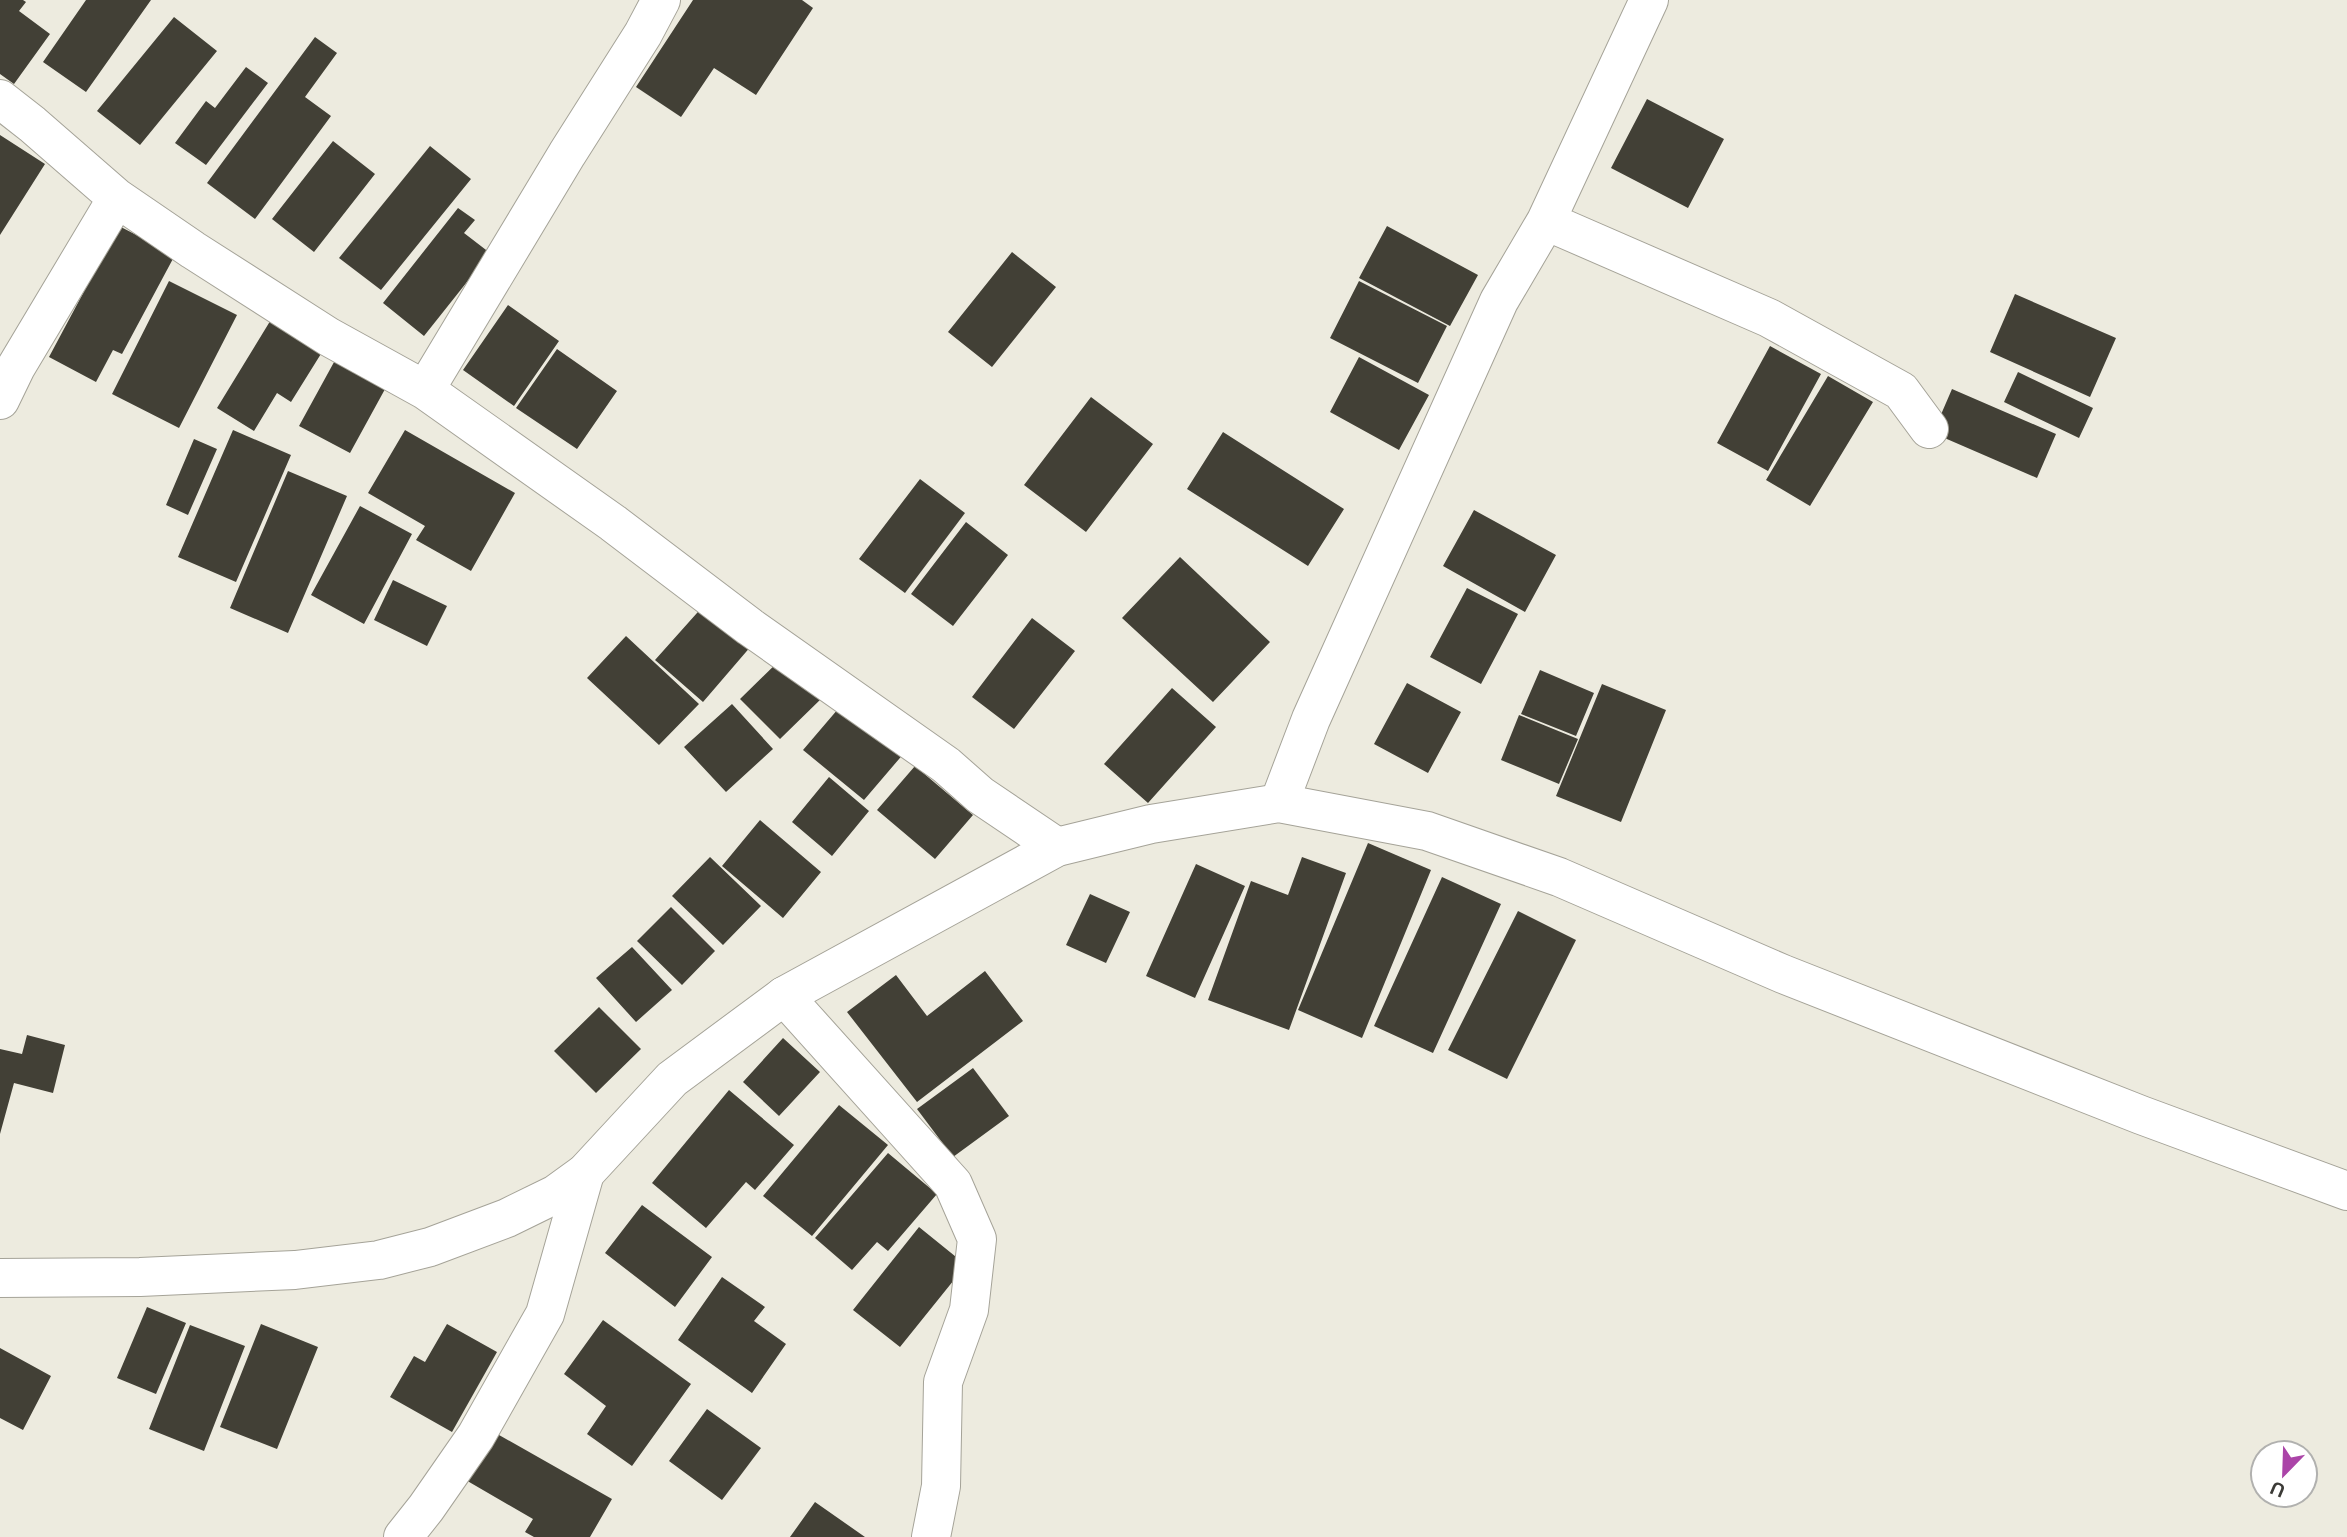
<svg xmlns="http://www.w3.org/2000/svg" width="2347" height="1537" viewBox="0 0 2347 1537" font-family="Helvetica,sans-serif">
<style>
.building{fill:#424036}
.lines{fill:none;stroke-linecap:round;stroke-linejoin:round}
.minor-casing{stroke:#a5a398;stroke-width:40}
.tertiary-casing{stroke:#a5a398;stroke-width:40}
.minor{stroke:#fff;stroke-width:38}
.tertiary{stroke:#fff;stroke-width:38}
</style>
<rect width="100%" height="100%" fill="#edebdf"/>
<path class="building" d="M 0,0 L 23,0 L 26,2 L 19,11 L 50,34 L 14,84 L 0,74 Z
M 86,0 L 151,0 L 86,92 L 43,62 Z
M 693,0 L 802,0 L 813,8 L 756,95 L 714,68 L 681,117 L 636,87 Z
M 174,17 L 217,51 L 140,145 L 97,111 Z
M 315,37 L 337,53 L 305,97 L 331,116 L 255,219 L 207,183 Z
M 246,67 L 268,83 L 206,165 L 175,143 L 206,101 L 215,108 Z
M 1647,99 L 1724,139 L 1688,208 L 1611,168 Z
M 0,135 L 45,164 L 0,235 Z
M 333,141 L 375,174 L 314,252 L 272,219 Z
M 430,146 L 471,179 L 381,290 L 339,258 Z
M 458,208 L 475,220 L 464,233 L 490,253 L 424,336 L 383,303 Z
M 119,226 L 175,255 L 122,354 L 113,350 L 96,382 L 49,357 Z
M 1387,226 L 1478,275 L 1450,326 L 1359,278 Z
M 1012,252 L 1056,287 L 992,367 L 948,332 Z
M 169,281 L 237,315 L 179,428 L 112,394 Z
M 1359,281 L 1447,326 L 1418,383 L 1330,338 Z
M 2015,294 L 2116,338 L 2090,397 L 1990,352 Z
M 508,305 L 559,341 L 514,406 L 463,370 Z
M 272,318 L 324,349 L 291,402 L 277,393 L 254,431 L 217,408 Z
M 1770,346 L 1821,374 L 1768,471 L 1717,443 Z
M 557,349 L 617,391 L 577,449 L 516,408 Z
M 339,353 L 390,380 L 350,453 L 299,426 Z
M 1359,357 L 1429,395 L 1399,450 L 1330,412 Z
M 2018,372 L 2093,408 L 2079,438 L 2004,402 Z
M 1828,376 L 1873,402 L 1810,506 L 1766,480 Z
M 1952,389 L 2056,434 L 2037,478 L 1933,433 Z
M 1091,397 L 1153,444 L 1086,532 L 1024,485 Z
M 233,430 L 291,455 L 236,582 L 178,557 Z
M 405,430 L 515,493 L 471,571 L 416,540 L 425,526 L 368,493 Z
M 1223,432 L 1344,509 L 1308,566 L 1187,489 Z
M 194,439 L 217,449 L 188,515 L 166,505 Z
M 288,471 L 347,496 L 288,633 L 230,608 Z
M 920,479 L 965,513 L 905,593 L 859,559 Z
M 360,506 L 412,534 L 364,624 L 311,595 Z
M 1474,510 L 1556,555 L 1525,612 L 1443,566 Z
M 966,522 L 1008,555 L 953,626 L 911,594 Z
M 1180,557 L 1270,642 L 1213,702 L 1122,618 Z
M 393,580 L 447,606 L 427,646 L 374,620 Z
M 1467,588 L 1518,614 L 1481,684 L 1430,657 Z
M 705,604 L 752,645 L 703,702 L 655,660 Z
M 1032,618 L 1075,651 L 1014,729 L 972,697 Z
M 626,636 L 699,704 L 659,745 L 587,678 Z
M 783,657 L 823,697 L 780,739 L 740,699 Z
M 1540,670 L 1594,693 L 1576,736 L 1521,714 Z
M 1407,683 L 1461,712 L 1428,773 L 1374,744 Z
M 1602,684 L 1666,710 L 1621,822 L 1556,796 Z
M 1172,688 L 1216,727 L 1148,803 L 1104,764 Z
M 844,702 L 905,752 L 864,800 L 803,750 Z
M 732,704 L 773,749 L 726,792 L 684,747 Z
M 1519,715 L 1578,739 L 1559,784 L 1501,760 Z
M 915,766 L 973,815 L 935,859 L 877,810 Z
M 829,777 L 869,811 L 832,856 L 792,822 Z
M 760,820 L 821,872 L 783,918 L 722,866 Z
M 1368,843 L 1431,870 L 1362,1038 L 1298,1010 Z
M 710,857 L 761,906 L 723,945 L 672,896 Z
M 1302,857 L 1346,873 L 1289,1030 L 1208,1000 L 1251,881 L 1288,895 Z
M 1196,864 L 1245,886 L 1195,998 L 1146,976 Z
M 1442,877 L 1501,904 L 1433,1053 L 1374,1026 Z
M 1090,894 L 1130,912 L 1106,963 L 1066,945 Z
M 671,907 L 715,951 L 682,985 L 637,941 Z
M 1518,911 L 1576,940 L 1507,1079 L 1448,1050 Z
M 632,947 L 672,990 L 636,1022 L 596,978 Z
M 985,971 L 1023,1021 L 917,1102 L 847,1012 L 896,975 L 927,1016 Z
M 599,1007 L 641,1049 L 596,1093 L 554,1051 Z
M 27,1035 L 65,1045 L 53,1093 L 14,1083 L 0,1134 L 0,1049 L 22,1054 Z
M 783,1038 L 820,1072 L 779,1116 L 743,1082 Z
M 973,1068 L 1009,1116 L 953,1157 L 917,1109 Z
M 729,1090 L 794,1145 L 755,1190 L 746,1182 L 706,1228 L 652,1183 Z
M 839,1105 L 888,1145 L 812,1236 L 763,1196 Z
M 888,1153 L 937,1194 L 888,1251 L 877,1242 L 852,1270 L 815,1238 Z
M 642,1205 L 712,1257 L 675,1307 L 605,1253 Z
M 919,1227 L 966,1265 L 900,1347 L 853,1310 Z
M 722,1277 L 765,1307 L 754,1321 L 786,1344 L 752,1393 L 678,1340 Z
M 147,1307 L 186,1323 L 156,1394 L 117,1378 Z
M 603,1320 L 691,1384 L 632,1466 L 587,1434 L 606,1406 L 564,1374 Z
M 261,1324 L 318,1347 L 277,1449 L 220,1427 Z
M 447,1324 L 497,1352 L 452,1432 L 390,1397 L 414,1356 L 425,1362 Z
M 190,1325 L 245,1346 L 204,1451 L 149,1429 Z
M 0,1348 L 51,1376 L 23,1430 L 0,1418 Z
M 707,1409 L 761,1448 L 722,1500 L 669,1461 Z
M 492,1431 L 612,1499 L 590,1537 L 534,1537 L 525,1532 L 533,1519 L 464,1479 Z
M 815,1502 L 865,1537 L 790,1537 Z"/>
<g class="lines">
<defs>
<path id="minor" d="M 0,99 L 32,124 L 117,198 L 193,250 L 329,337 L 425,390 L 613,523 L 750,627 L 946,765 L 980,795 L 1057,847
M 1546,221 L 1769,318 L 1901,391 L 1929,429
M 425,390 L 567,154 L 643,34 L 661,0
M 0,400 L 16,367 L 117,198
M 1279,803 L 1311,719 L 1499,301 L 1546,221 L 1649,0
M 784,996 L 953,1184 L 977,1239 L 969,1310 L 943,1382 L 941,1486 L 931,1537
M 403,1537 L 426,1508 L 476,1436 L 545,1314 L 585,1173"/>
<path id="tertiary" d="M 0,1278 L 140,1277 L 295,1270 L 379,1260 L 430,1247 L 507,1218 L 556,1194 L 585,1173 L 672,1079 L 784,996 L 1057,847 L 1151,824 L 1279,803 L 1427,831 L 1559,877 L 1783,974 L 2141,1115 L 2347,1191"/>
</defs>
<use href="#minor" class="minor-casing"/>
<use href="#tertiary" class="tertiary-casing"/>
<use href="#minor" class="minor"/>
<use href="#tertiary" class="tertiary"/>
</g>
<g transform="translate(2284 1474) rotate(203)"><circle r="33" fill="#ffffff" stroke="#b1b1af" stroke-width="2"/>
<path d="M0-5L12 26L0 18L-12 26Z" fill="#ab44a8"/>
<text y="-10" font-size="19" font-weight="bold" text-anchor="middle" fill="#3c3b37">U</text>
</g>
</svg>
